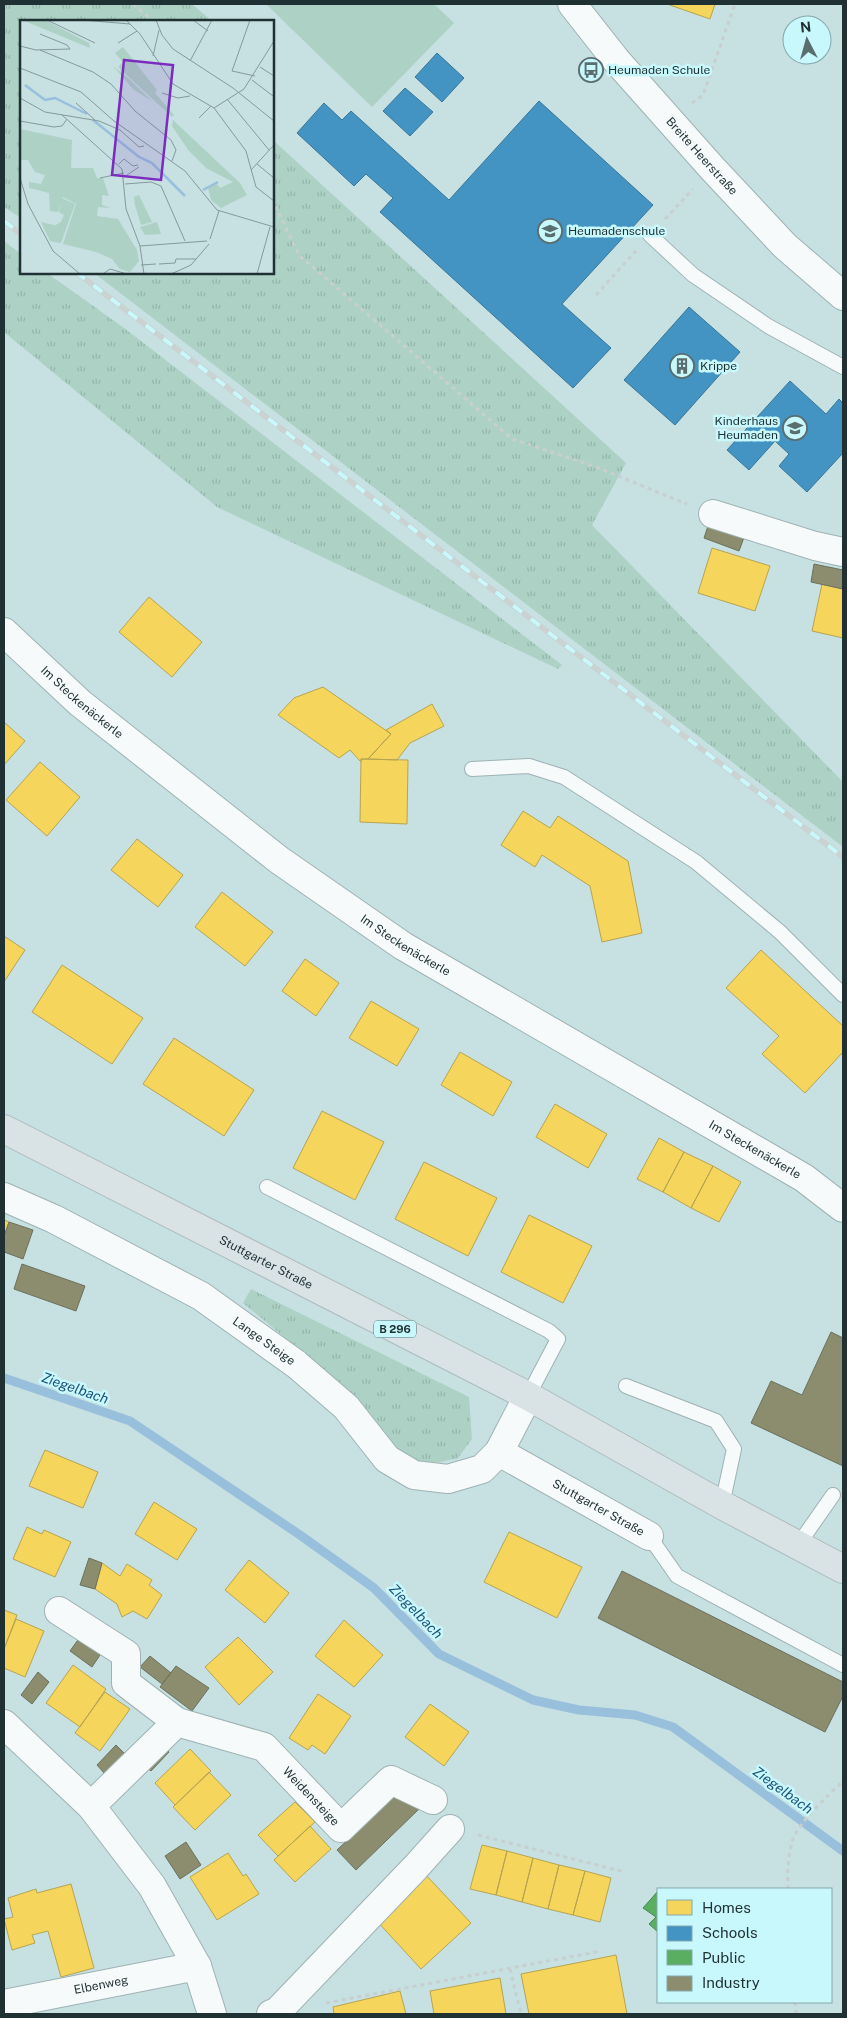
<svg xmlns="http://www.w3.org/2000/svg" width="847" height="2018" viewBox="0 0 847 2018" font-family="'Public Sans',sans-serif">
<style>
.grass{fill:url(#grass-tufts)}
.pitch{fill:#add2c5}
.homes{fill:#f6d55c;stroke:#b6a450}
.schools{fill:#4393c3;stroke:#387698}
.public{fill:#5aae61;stroke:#488853}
.industry{fill:#8c8c6e;stroke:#6b715c}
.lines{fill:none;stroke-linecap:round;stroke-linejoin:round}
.stream{stroke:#98c0dc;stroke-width:9}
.service-casing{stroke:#9eb2b3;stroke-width:16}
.minor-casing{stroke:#9eb2b3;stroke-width:30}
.primary-casing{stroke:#aebbbd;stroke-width:30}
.path{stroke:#c8cfcf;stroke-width:3;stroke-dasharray:4 4;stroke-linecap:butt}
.service{stroke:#f7fafb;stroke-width:14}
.minor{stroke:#f7fafb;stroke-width:28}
.primary{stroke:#d9e3e6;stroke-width:28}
.rail-casing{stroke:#cad2d2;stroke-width:5.5}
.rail{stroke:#c8f8fc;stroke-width:4;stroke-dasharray:11;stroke-linecap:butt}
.labels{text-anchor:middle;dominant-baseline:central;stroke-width:5;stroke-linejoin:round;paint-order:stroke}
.shield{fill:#c8f8fc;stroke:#526d6f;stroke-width:1}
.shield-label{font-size:11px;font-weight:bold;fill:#1f3133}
.poi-label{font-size:12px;fill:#1f3133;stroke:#c8f8fc;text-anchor:start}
.street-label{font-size:12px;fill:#1f3133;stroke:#c8f8fc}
.water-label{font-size:14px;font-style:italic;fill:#1d5278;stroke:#c8f8fc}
.inset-river{fill:none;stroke:#98c0dc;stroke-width:2.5}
.inset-road{fill:none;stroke:#849a9c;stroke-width:1}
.view{fill:#7b2cbf;fill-opacity:0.15;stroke:#7b2cbf;stroke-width:2.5}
.inset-edge{fill:none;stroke:#1f3133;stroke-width:2.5}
</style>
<defs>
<pattern id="grass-tufts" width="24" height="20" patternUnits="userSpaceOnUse" patternTransform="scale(1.25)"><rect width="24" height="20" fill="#add2c5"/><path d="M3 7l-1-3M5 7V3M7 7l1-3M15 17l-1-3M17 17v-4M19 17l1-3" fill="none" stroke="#94b5aa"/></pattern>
</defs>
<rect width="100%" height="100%" fill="#c7e0e2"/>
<path class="grass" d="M 4,4 L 192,4 L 212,21 L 21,21 L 21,218 L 4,207 Z
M 273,140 L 626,463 L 592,525 L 843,782 L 843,847 L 94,273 L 272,272 Z
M 4,241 L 21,254 L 21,272 L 47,273 L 124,328 L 562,665 L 558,669 L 217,507 L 4,332 Z
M 251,1289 L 469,1397 L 472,1439 L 458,1458 L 427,1465 L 403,1454 L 329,1374 L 243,1303 Z"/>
<path class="pitch" d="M 266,4 L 434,4 L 454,23 L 372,107 Z"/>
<path class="homes" d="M 667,4 L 715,4 L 710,19 Z
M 712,548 L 770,566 L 755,611 L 698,593 Z
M 822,584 L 843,589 L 843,638 L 812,631 Z
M 149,597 L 202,642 L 172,677 L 119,632 Z
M 323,687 L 391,734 L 368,759 L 361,759 L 361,762 L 350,750 L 339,758 L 278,715 L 294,698 Z
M 432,704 L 444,726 L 410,743 L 397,760 L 368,759 L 391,734 L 386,730 Z
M 4,722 L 25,741 L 4,765 Z
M 361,759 L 408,760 L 407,824 L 360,822 Z
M 40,762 L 80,797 L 47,836 L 6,800 Z
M 523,811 L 550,828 L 558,816 L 628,861 L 642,933 L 602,942 L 590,886 L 542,855 L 535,867 L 501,845 Z
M 137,839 L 183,875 L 158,907 L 111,870 Z
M 222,892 L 273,932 L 245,966 L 195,927 Z
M 4,936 L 25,950 L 4,982 Z
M 761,950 L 843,1026 L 843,1052 L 805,1093 L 762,1054 L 779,1036 L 726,988 Z
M 305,959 L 339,983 L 316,1016 L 282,991 Z
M 62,965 L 143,1018 L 112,1064 L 32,1012 Z
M 371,1001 L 419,1029 L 397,1066 L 349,1038 Z
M 174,1038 L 254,1090 L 224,1136 L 143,1084 Z
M 460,1052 L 512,1082 L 493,1116 L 441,1085 Z
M 555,1104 L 607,1134 L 588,1168 L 536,1137 Z
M 322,1111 L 384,1142 L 355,1200 L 293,1168 Z
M 659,1138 L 684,1152 L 663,1192 L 637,1179 Z
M 684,1152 L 713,1166 L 691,1208 L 663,1192 Z
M 424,1162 L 497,1198 L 468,1256 L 395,1219 Z
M 713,1166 L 741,1182 L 719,1222 L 691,1208 Z
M 529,1215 L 592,1246 L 563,1303 L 501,1272 Z
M 4,1220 L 9,1222 L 4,1236 Z
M 45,1450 L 98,1472 L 83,1508 L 29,1486 Z
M 154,1502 L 197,1529 L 177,1560 L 135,1534 Z
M 27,1527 L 42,1534 L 44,1530 L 71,1542 L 55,1577 L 13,1559 Z
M 509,1532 L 582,1567 L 557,1618 L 484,1582 Z
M 249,1560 L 289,1593 L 265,1623 L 225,1590 Z
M 102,1563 L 120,1576 L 127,1564 L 152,1580 L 149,1585 L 162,1595 L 147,1619 L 133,1611 L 122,1617 L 117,1604 L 95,1589 Z
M 4,1610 L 17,1615 L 4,1649 Z
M 16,1619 L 44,1631 L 25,1677 L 4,1668 L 4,1649 Z
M 344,1620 L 383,1655 L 354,1687 L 315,1656 Z
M 238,1637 L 273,1672 L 239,1705 L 205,1667 Z
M 73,1665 L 106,1689 L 80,1727 L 46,1703 Z
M 105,1692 L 130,1709 L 100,1751 L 75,1733 Z
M 318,1694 L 351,1716 L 325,1754 L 312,1745 L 308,1750 L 289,1738 Z
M 430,1704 L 469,1732 L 444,1766 L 405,1737 Z
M 190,1749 L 211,1771 L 175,1805 L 155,1783 Z
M 209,1772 L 231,1795 L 195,1830 L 173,1807 Z
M 295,1802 L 315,1822 L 278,1856 L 258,1835 Z
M 310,1826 L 331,1849 L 295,1882 L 274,1860 Z
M 482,1845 L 507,1851 L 496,1895 L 470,1889 Z
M 507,1851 L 533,1858 L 522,1902 L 496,1895 Z
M 228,1853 L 243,1876 L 246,1874 L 259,1894 L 217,1920 L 190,1877 Z
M 533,1858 L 559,1865 L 548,1909 L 522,1902 Z
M 559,1865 L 585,1871 L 573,1915 L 548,1909 Z
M 585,1871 L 611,1878 L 600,1922 L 573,1915 Z
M 424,1873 L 471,1923 L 421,1969 L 375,1919 Z
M 71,1884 L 94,1968 L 61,1977 L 48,1931 L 32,1935 L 35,1943 L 12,1950 L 4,1919 L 13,1917 L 8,1898 L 36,1889 L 37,1893 Z
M 616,1955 L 627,2014 L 529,2014 L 521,1974 Z
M 500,1978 L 506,2014 L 434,2014 L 430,1991 Z
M 400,1991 L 406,2014 L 334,2014 L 333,2007 Z"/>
<path class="schools" d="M 437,53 L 464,78 L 442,102 L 415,77 Z
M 405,88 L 433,112 L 410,136 L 383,111 Z
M 539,101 L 653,205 L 562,304 L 611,348 L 573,388 L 380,212 L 393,198 L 366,174 L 354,186 L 297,133 L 324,103 L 342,120 L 351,111 L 449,200 Z
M 689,307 L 740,352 L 675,425 L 624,380 Z
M 790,381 L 826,414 L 839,399 L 843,403 L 843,453 L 807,492 L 779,466 L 789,454 L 775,441 L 749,470 L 727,450 Z"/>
<path class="public" d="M 658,1891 L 658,1932 L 649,1924 L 656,1917 L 643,1908 Z"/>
<path class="industry" d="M 710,520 L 746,532 L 739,551 L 704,538 Z
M 814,564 L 843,570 L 843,589 L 811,582 Z
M 9,1222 L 33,1230 L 23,1259 L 4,1252 L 4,1236 Z
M 22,1264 L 85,1286 L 76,1311 L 14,1289 Z
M 831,1332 L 843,1338 L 843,1466 L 751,1423 L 771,1381 L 802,1395 Z
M 89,1558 L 102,1563 L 95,1589 L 80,1585 Z
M 622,1571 L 843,1682 L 843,1696 L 825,1732 L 598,1618 Z
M 80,1637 L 102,1652 L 92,1667 L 70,1651 Z
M 150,1656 L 171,1673 L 162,1684 L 140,1667 Z
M 176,1666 L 209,1688 L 192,1711 L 160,1687 Z
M 38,1672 L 49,1682 L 32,1704 L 21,1695 Z
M 159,1743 L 169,1752 L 151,1771 L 141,1762 Z
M 116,1745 L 125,1754 L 105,1774 L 97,1765 Z
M 401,1790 L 419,1809 L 356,1870 L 337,1850 Z
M 186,1842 L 201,1865 L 180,1879 L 165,1856 Z"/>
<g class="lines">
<path class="stream" d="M 4,1378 L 130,1421 L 300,1535 L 374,1588 L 439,1654 L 533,1700 L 579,1710 L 635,1715 L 673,1727 L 843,1851"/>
<defs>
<path id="service" d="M 650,235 L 693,275 L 768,326 L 843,367
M 472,769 L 529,766 L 564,777 L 696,862 L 780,932 L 843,995
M 267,1187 L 549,1331 L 558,1339 L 528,1396
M 626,1386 L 716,1421 L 734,1449 L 722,1505
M 649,1536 L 677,1576 L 843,1665
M 798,1545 L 833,1495"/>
<g id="minor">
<path id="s1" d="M 572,4 L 616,60 L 712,168 L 785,246 L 843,296"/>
<path d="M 713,514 L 815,546 L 843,552"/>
<path id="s2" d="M 4,632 L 80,703 L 279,860 L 403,946 L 804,1178 L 843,1208"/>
<path id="s3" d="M 4,1197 L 54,1219 L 201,1296 L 296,1364 L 346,1407 L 387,1459 L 414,1475 L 448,1479 L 482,1469 L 499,1452 L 528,1396"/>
<path id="s4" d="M 499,1452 L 649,1536"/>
<path d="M 59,1611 L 126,1654 L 126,1683 L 177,1722"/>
<path d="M 4,1724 L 91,1806 L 152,1886 L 197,1966 L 212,2014"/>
<path id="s5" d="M 91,1806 L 177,1722 L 264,1747 L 341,1828 L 391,1780 L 433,1800"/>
<path id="s6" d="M 4,2004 L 197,1966"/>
<path d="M 271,2014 L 277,2012 L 415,1868 L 450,1829"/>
</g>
<g id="primary">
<path id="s7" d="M 4,1129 L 528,1396 L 722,1505 L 843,1569"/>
</g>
</defs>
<use href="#service" class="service-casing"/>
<use href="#minor" class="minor-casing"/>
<use href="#primary" class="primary-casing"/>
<path class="path" d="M 133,4 L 153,21
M 692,103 L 703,95 L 735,4
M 272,199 L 299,255 L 512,439 L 596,467 L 687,504
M 665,219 L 693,189
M 596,295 L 636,251
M 478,1835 L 625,1872
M 788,1889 C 787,1874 788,1854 793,1839 C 799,1822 830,1794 843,1781
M 510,1969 L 521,2014
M 795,2002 L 796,2014
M 326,2003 L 601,1951"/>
<use href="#service" class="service"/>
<use href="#minor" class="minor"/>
<use href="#primary" class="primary"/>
<defs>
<path id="rail" d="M 4,221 L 21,234
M 76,272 L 843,857"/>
</defs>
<use href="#rail" class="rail-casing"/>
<use href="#rail" class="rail"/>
</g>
<defs>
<symbol id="bus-ring" viewBox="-11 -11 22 22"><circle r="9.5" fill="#c8f8fc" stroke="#5a6e70" stroke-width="1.5"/><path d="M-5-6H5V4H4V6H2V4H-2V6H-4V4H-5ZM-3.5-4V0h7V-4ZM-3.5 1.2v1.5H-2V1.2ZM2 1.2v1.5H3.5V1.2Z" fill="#5a6e70"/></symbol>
<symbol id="school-ring" viewBox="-11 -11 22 22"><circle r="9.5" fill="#c8f8fc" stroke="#5a6e70" stroke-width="1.5"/><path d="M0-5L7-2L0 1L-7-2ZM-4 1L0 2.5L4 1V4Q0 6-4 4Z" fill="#5a6e70"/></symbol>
<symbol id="building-ring" viewBox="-11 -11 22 22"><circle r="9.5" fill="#c8f8fc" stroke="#5a6e70" stroke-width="1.5"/><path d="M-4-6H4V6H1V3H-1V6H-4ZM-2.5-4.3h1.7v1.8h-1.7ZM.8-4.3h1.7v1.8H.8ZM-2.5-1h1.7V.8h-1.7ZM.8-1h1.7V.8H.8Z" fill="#5a6e70"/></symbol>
</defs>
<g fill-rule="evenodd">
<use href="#bus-ring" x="577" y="56" width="28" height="28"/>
<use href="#school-ring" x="536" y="217" width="28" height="28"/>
<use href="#building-ring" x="668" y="352" width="28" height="28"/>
<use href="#school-ring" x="781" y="414" width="28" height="28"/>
</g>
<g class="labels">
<rect class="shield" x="374" y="1320.5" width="42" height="17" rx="4"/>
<g class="shield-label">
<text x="395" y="1329">B 296</text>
</g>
<g class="poi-label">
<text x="608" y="70">Heumaden Schule</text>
<text x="568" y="231">Heumadenschule</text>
<text x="700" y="366">Krippe</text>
<text x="778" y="421" text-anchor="end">Kinderhaus<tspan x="778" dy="14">Heumaden</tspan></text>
</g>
<g class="street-label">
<text stroke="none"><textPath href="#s1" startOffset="200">Breite Heerstraße</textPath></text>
<text stroke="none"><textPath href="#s2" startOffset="105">Im Steckenäckerle</textPath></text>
<text stroke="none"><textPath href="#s2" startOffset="510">Im Steckenäckerle</textPath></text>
<text stroke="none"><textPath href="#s2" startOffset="915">Im Steckenäckerle</textPath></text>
<text stroke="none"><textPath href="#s7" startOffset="294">Stuttgarter Straße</textPath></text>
<text stroke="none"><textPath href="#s3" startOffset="298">Lange Steige</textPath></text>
<text stroke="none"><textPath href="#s4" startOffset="114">Stuttgarter Straße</textPath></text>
<text stroke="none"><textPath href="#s5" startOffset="279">Weidensteige</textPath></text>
<text stroke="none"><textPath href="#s6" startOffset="99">Elbenweg</textPath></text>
</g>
<g class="water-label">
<text transform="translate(75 1388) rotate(19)">Ziegelbach</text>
<text transform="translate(416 1611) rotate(46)">Ziegelbach</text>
<text transform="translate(783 1790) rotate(36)">Ziegelbach</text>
</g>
</g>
<g transform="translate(20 20)">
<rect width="254" height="254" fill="#c7e0e2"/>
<path d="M 103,27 L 137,70 L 135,73 L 154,95 L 152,97 L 98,47 L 103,42 L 95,33 ZM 92,45 L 109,59 L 132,81 L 114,70 ZM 153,100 L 220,163 L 227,175 L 201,188 L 191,180 L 188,168 L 197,164 L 200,168 L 213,162 L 186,148 L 169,131 L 152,106 ZM 0,109 L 52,120 L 51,148 L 73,148 L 77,158 L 83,158 L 89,176 L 82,175 L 82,185 L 91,188 L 78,187 L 77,196 L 98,199 L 117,230 L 119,241 L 110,252 L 100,249 L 92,239 L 76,232 L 43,224 L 56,184 L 43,177 L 38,192 L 30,191 L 29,173 L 9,168 L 9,162 L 21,164 L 25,155 L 15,152 L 8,140 L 0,140 ZM 119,175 L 132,202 L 121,205 L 115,185 L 114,177 ZM 21,202 L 34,205 L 34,222 L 30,221 ZM 137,202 L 141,214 L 125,215 L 120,207 Z" fill="#add2c5"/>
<path d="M 2,0 L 25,0 L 69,23 L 70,28 Z" fill="#add2c5"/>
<path d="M 42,178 L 55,184 L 41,223 L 34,222 L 34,206 L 41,202 L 44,195 L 39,192 Z" fill="#add2c5"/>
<path class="inset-river" d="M 5,65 L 25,80 L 35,78 L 67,94M 73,100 L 119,137 L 132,143 L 165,176M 183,170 L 198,162"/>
<path class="inset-road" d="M 27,0 L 75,23M 62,0 L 110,4M 106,0 L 120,14 L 153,64 L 194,88 L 226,131 L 236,167 L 254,181M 136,0 L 142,15 L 153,29 L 213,68 L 254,101M 173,0 L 188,11M 230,0 L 212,51 L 235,56M 98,23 L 117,11M 0,26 L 16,30 L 50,29 L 47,25 L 20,14M 20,30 L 73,52 L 91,64 L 115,91 L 151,120 L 156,130 L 152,141M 133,36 L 139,10M 170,41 L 192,0M 240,47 L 254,56M 0,48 L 61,72 L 94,101 L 165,151 L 197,190 L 254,207M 232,60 L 253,76M 142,73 L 158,78 L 170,76M 0,78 L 25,92 L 79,101 L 100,110 L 119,127 L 124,126M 207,79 L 249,130M 56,83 L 75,100M 194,88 L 224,69 L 254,21M 42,95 L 102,149 L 106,189 L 120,226 L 124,254M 179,98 L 191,86M 0,101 L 34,107 L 42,106 L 47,99M 99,144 L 104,139 L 113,146 L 118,145M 237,144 L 254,158M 231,150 L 254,125M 104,157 L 119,147M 0,158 L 8,184 L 33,231 L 60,254M 80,158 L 104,153M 105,164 L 131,162 L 141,166 L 165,221M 190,219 L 199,191M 120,226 L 187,221M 139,244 L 155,243 L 156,239 L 176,239M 121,245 L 136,244M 83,254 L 90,249 L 107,254M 151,254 L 171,245 L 189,224M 237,254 L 250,207"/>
<path class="view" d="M 104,40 L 153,45 L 141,160 L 92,155 Z"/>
<rect width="254" height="254" class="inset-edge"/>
</g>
<rect width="847" height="2018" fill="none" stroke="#1f3133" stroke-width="10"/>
<rect x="657" y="1888" width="175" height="115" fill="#c8f8fc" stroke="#84a8ac"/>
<rect x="667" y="1900" width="25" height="15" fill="#f6d55c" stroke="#84a8ac"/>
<text x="702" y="1913" font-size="15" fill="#1f3133">Homes</text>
<rect x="667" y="1926" width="25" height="15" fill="#4393c3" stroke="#84a8ac"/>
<text x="702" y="1938" font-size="15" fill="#1f3133">Schools</text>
<rect x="667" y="1950" width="25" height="15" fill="#5aae61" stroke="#84a8ac"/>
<text x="702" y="1963" font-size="15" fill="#1f3133">Public</text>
<rect x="667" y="1976" width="25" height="15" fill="#8c8c6e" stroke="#84a8ac"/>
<text x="702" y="1988" font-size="15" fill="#1f3133">Industry</text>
<g transform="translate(807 40) rotate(354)"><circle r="24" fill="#c8f8fc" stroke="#84a8ac"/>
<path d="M0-4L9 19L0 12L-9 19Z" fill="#5a6e70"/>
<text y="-8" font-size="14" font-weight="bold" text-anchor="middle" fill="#1f3133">N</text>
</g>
</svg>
